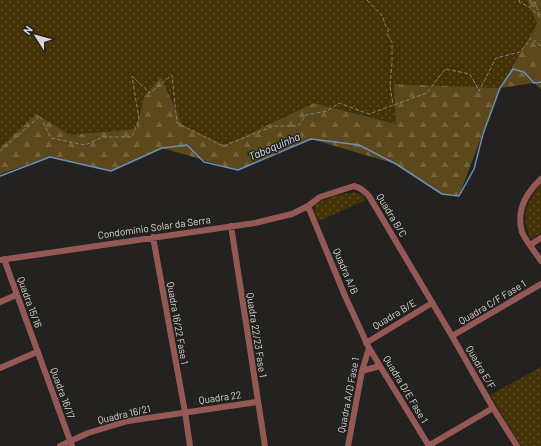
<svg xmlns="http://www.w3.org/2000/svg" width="541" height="446" viewBox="0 0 541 446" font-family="Barlow,sans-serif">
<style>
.grass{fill:url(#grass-dots)}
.forest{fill:url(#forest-firs)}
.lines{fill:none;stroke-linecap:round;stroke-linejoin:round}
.stream{stroke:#698fba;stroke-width:1.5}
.path{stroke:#82817f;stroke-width:1;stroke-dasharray:4 2;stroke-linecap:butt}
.minor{stroke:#945955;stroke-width:6}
.labels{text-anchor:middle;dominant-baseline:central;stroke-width:3;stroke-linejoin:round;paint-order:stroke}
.street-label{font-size:10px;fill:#d7d6d4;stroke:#232220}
.water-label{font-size:11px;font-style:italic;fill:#d4e3f4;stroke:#232220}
</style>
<defs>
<pattern id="grass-dots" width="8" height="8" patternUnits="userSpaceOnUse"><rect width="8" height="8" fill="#443207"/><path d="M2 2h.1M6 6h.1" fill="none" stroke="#5e4f2a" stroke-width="1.8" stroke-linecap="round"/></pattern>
<pattern id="forest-firs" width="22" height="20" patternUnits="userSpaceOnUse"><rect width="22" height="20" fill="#5d481b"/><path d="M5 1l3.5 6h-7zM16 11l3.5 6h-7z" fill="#74623b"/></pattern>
</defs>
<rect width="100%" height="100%" fill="#232220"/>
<path class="grass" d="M 0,0 L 527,0 L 537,24 L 500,88 L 394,84 L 397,124 L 314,103 L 225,145 L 182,125 L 144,97 L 136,129 L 70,136 L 36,114 L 0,148 Z
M 541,184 L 541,233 L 531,239 C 520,218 526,202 541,184 Z
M 354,192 L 362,195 L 366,200 L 319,221 L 315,213 L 315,204 L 334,196 Z
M 541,367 L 541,446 L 521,446 L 490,395 Z"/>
<path class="forest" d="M 527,0 L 541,0 L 541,89 L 534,83 L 500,88 L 459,196 L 442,194 L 396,164 L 311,139 L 238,170 L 162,148 L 111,171 L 50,157 L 0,174 L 0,148 L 36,114 L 70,135 L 136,129 L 144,97 L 161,77 L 182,125 L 225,145 L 314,103 L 396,124 L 394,84 L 500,88 L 537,24 Z"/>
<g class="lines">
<path class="stream" d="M 0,176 L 50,157 L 111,171 L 162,148 L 187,145 L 204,162 L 238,170 L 311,139 L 359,145 L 396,164 L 442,194 L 459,196 L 474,169 L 483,134 L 500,88 L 513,69 L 524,72 L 534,83 L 541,82"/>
<path class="path" d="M 367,0 L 383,17 L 385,25 L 388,28 L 388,36 L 392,42 L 392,63 L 390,86 L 393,105
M 519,0 L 520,3 C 530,6 535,11 541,19
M 530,0 L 531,3 L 535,2 L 539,14 L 541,15
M 0,151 L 40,116 L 51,138 L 85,145 L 103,137 L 132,137 L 139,119 L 132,76 L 150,93 L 172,75 L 177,123 L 223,146 L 274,126 L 298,126 L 306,115 L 327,111 L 339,103 L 369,114 L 427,93 L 445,69 L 470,74 L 479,91 L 496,58 L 520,52 L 531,38 L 541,46"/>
<path class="minor" d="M 541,179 C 526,193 516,211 522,232 C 525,240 536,253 541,261
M 308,206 L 345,296 L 369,348 L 429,446
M 231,226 L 265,446
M 153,237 L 185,412 L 190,446
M 530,245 L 541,238
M 4,259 L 72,446
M 0,260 L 255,223 L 292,214 L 308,206 L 320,197 L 354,186 C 361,188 364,191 369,196 L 452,336 L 493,408 L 517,446
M 0,302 L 16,295
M 452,336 L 541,284
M 366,343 L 432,303
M 0,368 L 37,352
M 362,371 L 380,366
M 60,446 L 88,433 L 128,421 L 257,402
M 348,446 L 362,371 L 369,348
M 428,446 L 493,408"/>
</g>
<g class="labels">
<g class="street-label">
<text transform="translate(392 215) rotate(59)">Quadra B/C</text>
<text transform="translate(154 227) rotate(-8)">Condomínio Solar da Serra</text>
<text transform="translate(346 271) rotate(67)">Quadra A/B</text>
<text transform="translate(30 302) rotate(70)">Quadra 15/16</text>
<text transform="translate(492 302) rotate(-31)">Quadra C/F Fase 1</text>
<text transform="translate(394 314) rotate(-31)">Quadra B/E</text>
<text transform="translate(178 323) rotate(80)">Quadra 16/22 Fase 1</text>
<text transform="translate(257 335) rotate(81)">Quadra 22/23 Fase 1</text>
<text transform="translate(481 367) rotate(60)">Quadra E/F</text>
<text transform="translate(406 389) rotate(59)">Quadra D/E Fase 1</text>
<text transform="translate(63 393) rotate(70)">Quadra 16/17</text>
<text transform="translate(348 395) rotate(-79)">Quadra A/D Fase 1</text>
<text transform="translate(220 397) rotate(-8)">Quadra 22</text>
<text transform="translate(124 414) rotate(-13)">Quadra 16/21</text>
</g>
<g class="water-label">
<text transform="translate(274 146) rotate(-23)">Taboquinha</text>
</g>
</g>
<g transform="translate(36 36) rotate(306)" stroke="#232220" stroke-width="3" paint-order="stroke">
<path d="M0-3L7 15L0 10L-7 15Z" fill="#d7d6d4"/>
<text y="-6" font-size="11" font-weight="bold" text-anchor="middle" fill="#d7d6d4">N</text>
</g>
</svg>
